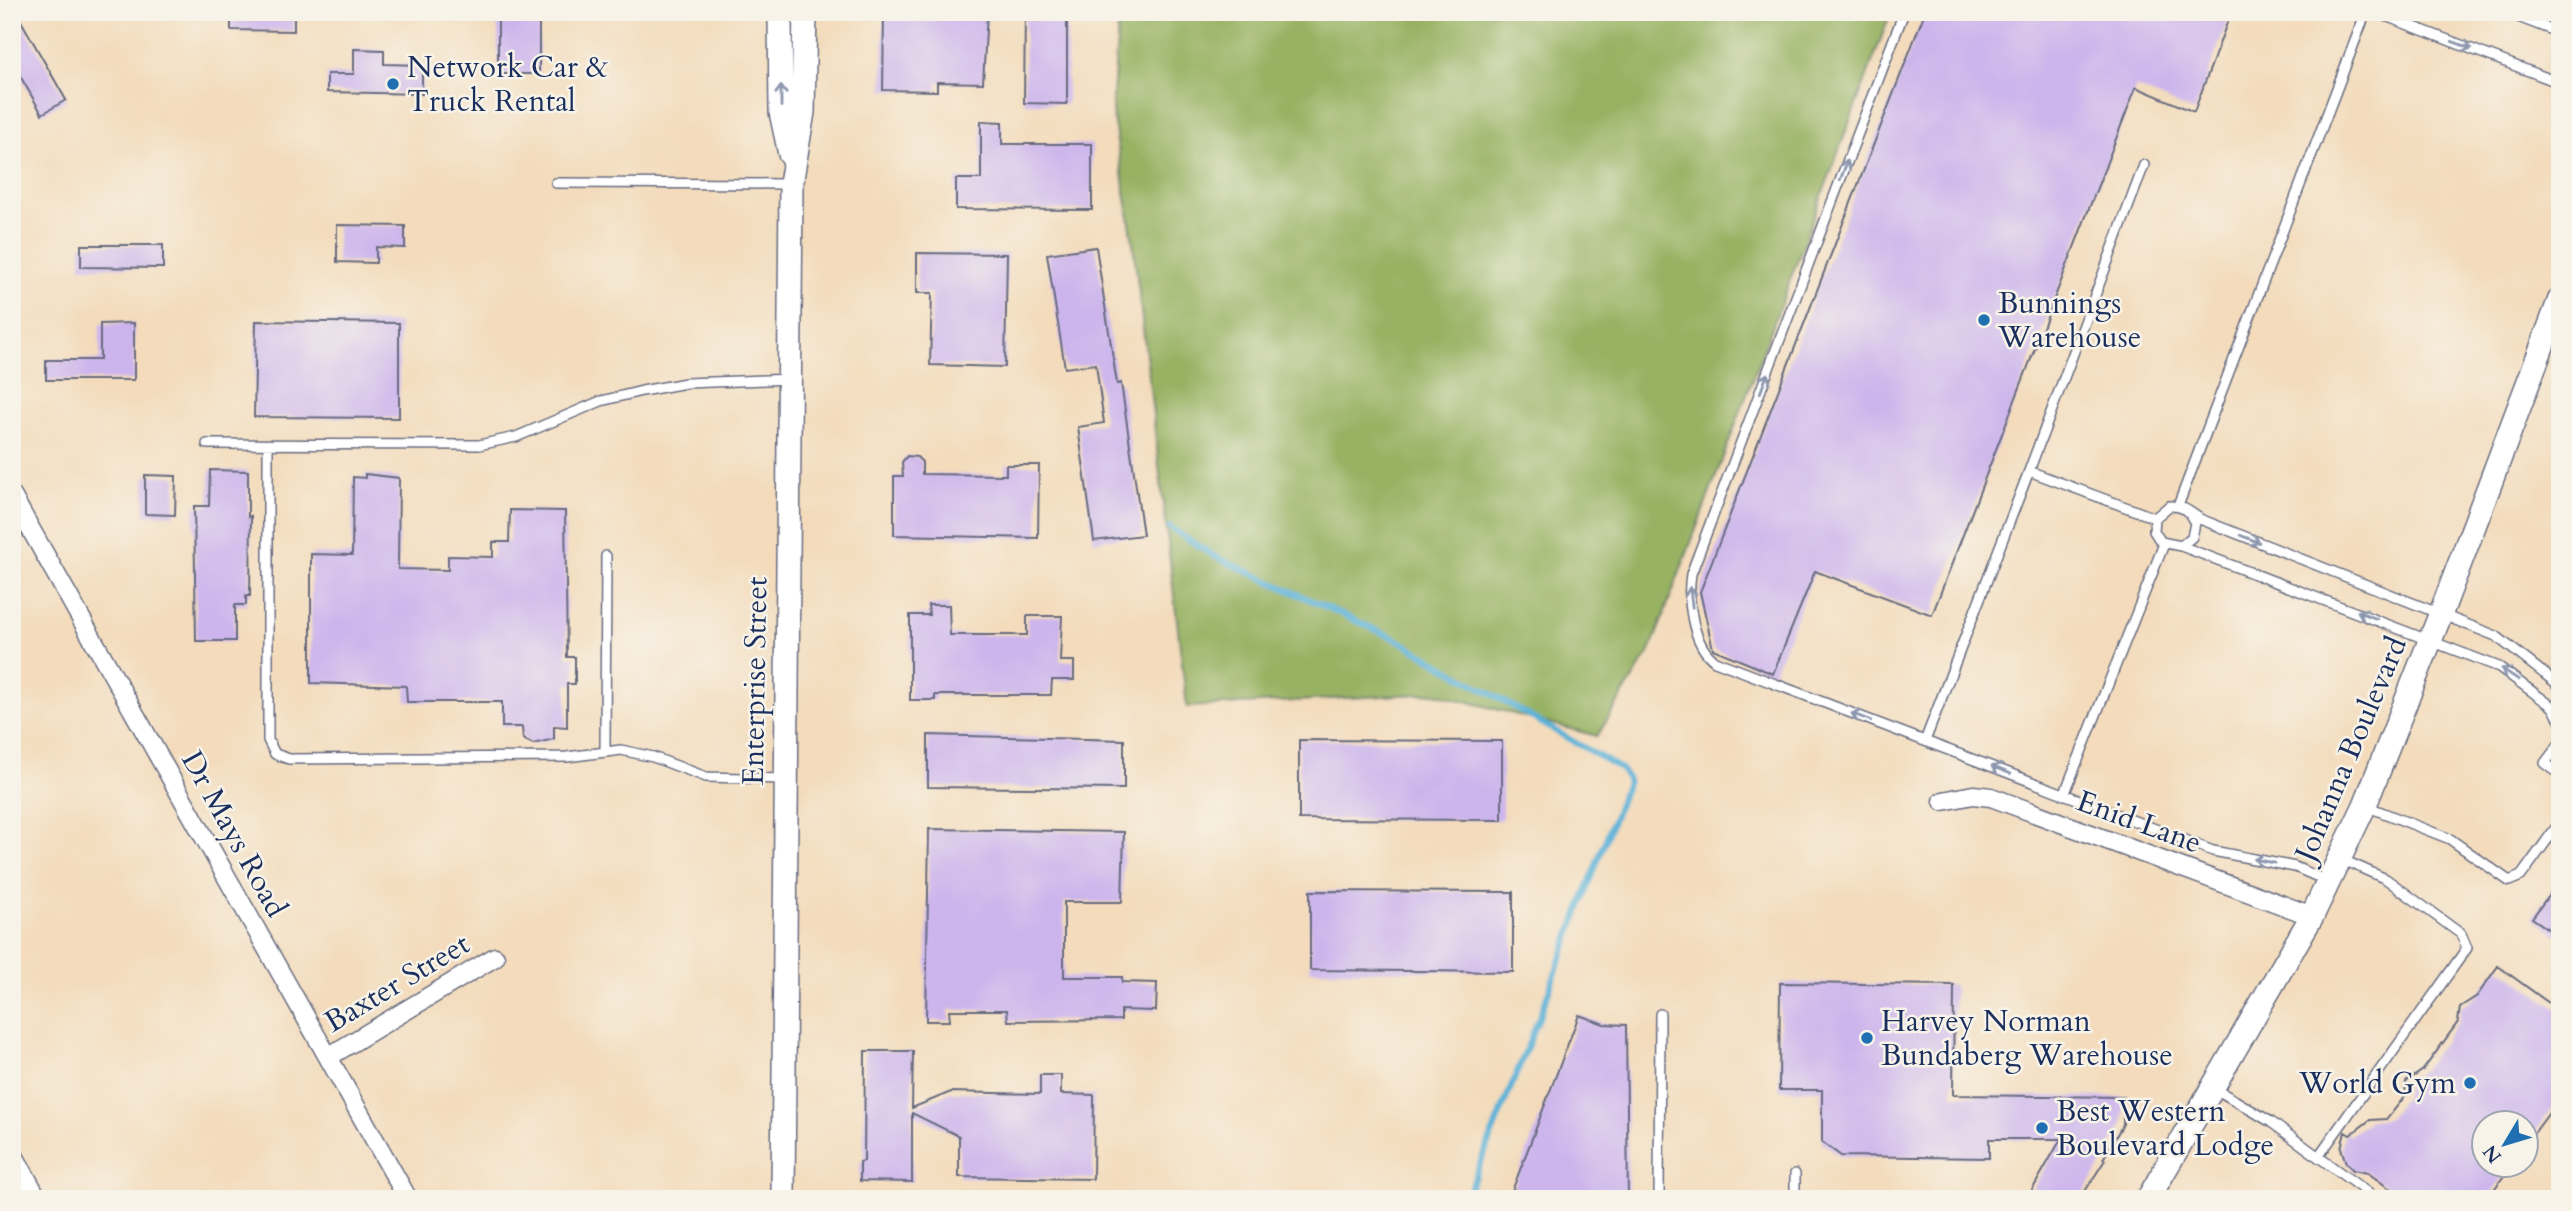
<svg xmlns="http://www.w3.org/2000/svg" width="2572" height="1211" viewBox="0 0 2572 1211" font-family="Cardo,serif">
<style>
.forest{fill:#98b264;stroke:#5a7061;stroke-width:2}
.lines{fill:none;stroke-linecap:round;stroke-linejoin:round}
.stream{stroke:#5bb2d8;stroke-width:6}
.building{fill:#ccb5ec}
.service-casing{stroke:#676b7f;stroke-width:12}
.minor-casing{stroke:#676b7f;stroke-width:21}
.tertiary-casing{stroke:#676b7f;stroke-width:26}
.service{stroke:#fff;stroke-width:9}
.minor{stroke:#fff;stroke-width:18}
.tertiary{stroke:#fff;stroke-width:23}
.oneway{stroke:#8d97ae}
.poi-dot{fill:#1f6fb2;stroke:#f7f3e8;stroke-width:2.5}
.labels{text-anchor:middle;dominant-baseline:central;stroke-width:5;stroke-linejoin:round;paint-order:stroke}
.poi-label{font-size:30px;fill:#1b2f5e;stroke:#f7f3e8;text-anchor:start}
.street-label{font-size:30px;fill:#1b2f5e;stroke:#f7f3e8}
</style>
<rect width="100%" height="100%" fill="#f7f3e8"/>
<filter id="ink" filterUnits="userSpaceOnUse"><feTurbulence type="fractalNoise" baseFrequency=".0143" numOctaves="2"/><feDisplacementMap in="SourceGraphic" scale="14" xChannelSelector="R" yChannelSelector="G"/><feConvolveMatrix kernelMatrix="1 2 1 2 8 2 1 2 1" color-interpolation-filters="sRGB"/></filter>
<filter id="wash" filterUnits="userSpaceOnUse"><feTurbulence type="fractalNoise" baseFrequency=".00686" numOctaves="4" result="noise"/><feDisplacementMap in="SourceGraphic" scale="28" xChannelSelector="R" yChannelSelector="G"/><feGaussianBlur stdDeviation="1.57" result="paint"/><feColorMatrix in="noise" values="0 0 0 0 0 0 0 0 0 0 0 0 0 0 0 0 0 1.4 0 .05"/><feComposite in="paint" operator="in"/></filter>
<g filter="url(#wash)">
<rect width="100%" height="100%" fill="#f3dbbb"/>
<path class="forest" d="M 1119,12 L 1891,12 L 1650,651 L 1597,736 L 1435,693 L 1187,707 L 1133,242 L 1112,110 Z"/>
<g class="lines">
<path class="stream" d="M 1169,527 L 1214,556 L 1398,640 L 1621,769 L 1628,780 L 1538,1020 L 1466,1199"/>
</g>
<g id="blocks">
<path class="building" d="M 12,12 L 16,12 L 66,100 L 42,114 L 12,62 Z
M 231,12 L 294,12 L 294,31 L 231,30 Z
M 498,12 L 539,12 L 539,74 L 498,74 Z
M 884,12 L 987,12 L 983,83 L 937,82 L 937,91 L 883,90 Z
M 1025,12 L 1067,12 L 1067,104 L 1024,103 Z
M 1925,12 L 2231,12 L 2194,112 L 2136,87 L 1932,615 L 1815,571 L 1773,674 L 1713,649 L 1700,592 Z
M 354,49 L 384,50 L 384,64 L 422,65 L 422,94 L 327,92 L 327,74 L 354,74 Z
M 981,121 L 1002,122 L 1002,144 L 1092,144 L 1092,210 L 956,209 L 956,179 L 981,179 Z
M 337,225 L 405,226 L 405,248 L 376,247 L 376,263 L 337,262 Z
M 81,245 L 163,245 L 163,268 L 81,267 Z
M 1096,247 L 1117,384 L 1121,383 L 1143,535 L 1094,541 L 1078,427 L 1104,423 L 1096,364 L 1065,368 L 1047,254 Z
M 917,253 L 1007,254 L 1005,367 L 930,365 L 932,293 L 917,293 Z
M 256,321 L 399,323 L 399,418 L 254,417 Z
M 134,323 L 134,380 L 46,380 L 46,360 L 100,360 L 100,324 Z
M 907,456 L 917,457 L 922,462 L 922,474 L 1006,475 L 1006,465 L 1039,465 L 1038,538 L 894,535 L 894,476 L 903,476 L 902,462 Z
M 210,470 L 248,471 L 248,517 L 251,516 L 250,596 L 246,596 L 246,605 L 235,605 L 235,641 L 196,641 L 194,506 L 209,506 Z
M 365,474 L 399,478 L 398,569 L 448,570 L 448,556 L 493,557 L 493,542 L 509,542 L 510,510 L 565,511 L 567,657 L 575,657 L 575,684 L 567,684 L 567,727 L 554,726 L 554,739 L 533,744 L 523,739 L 522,727 L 502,727 L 502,702 L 407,702 L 406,686 L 311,683 L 311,554 L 352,555 L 353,477 L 365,478 Z
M 145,475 L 176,476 L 175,515 L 145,514 Z
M 928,605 L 949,605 L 950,635 L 1027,635 L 1027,616 L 1062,616 L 1060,661 L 1074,661 L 1074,680 L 1052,680 L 1051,695 L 935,695 L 935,700 L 910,700 L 910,615 L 929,615 Z
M 928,735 L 1124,740 L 1124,789 L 928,787 Z
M 1299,740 L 1502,741 L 1502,820 L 1299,819 Z
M 929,829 L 1124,832 L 1122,902 L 1064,902 L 1064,977 L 1122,977 L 1122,982 L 1157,983 L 1156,1011 L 1121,1010 L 1121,1020 L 1008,1021 L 1007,1010 L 949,1010 L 950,1021 L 926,1021 Z
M 2560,880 L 2560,937 L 2532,918 Z
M 1310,891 L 1513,892 L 1513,972 L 1310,970 Z
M 2498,966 L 2560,1011 L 2560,1098 L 2526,1144 L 2526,1124 L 2484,1124 L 2484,1166 L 2511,1166 L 2487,1199 L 2404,1199 L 2368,1173 L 2353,1170 L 2346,1163 L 2341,1148 L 2345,1132 L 2350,1135 L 2370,1120 L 2387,1119 L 2405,1096 L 2406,1082 L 2423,1070 L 2458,1022 L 2460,1007 L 2477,996 Z
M 1780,983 L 1954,985 L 1953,1095 L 2124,1097 L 2123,1124 L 2103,1159 L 2105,1160 L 2080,1199 L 2027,1199 L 2061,1139 L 1989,1139 L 1989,1158 L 1841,1156 L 1822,1142 L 1822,1090 L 1779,1090 Z
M 1579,1015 L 1604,1024 L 1626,1025 L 1628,1199 L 1509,1199 Z
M 865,1051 L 913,1051 L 912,1108 L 951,1092 L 1040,1094 L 1040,1075 L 1061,1075 L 1061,1094 L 1094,1095 L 1093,1179 L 959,1177 L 959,1136 L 912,1113 L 912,1182 L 860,1181 L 860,1162 L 864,1161 Z"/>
</g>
</g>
<g filter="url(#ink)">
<use href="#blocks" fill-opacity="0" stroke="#676b7f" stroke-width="2"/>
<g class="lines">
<defs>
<path id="service" d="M 1904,12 L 1691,574 C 1687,599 1692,645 1715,661 L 2213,851 L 2295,867 L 2327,881
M 2375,12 L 2560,83
M 2505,12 L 2560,33
M 556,183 L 789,184
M 207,444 L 479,445 L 516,437 L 601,401 L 642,391 L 686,383 L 790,379
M 268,445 L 268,740 L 275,754 L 289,759 L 567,757 L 621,750 L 653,757 L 706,777 L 784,779
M 2029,471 L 2144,165
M 2178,506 L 2366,12
M 2188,511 L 2195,523 L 2192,537 L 2181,546 L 2161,542 L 2154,531 L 2155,518 L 2169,506 C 2182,505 2190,512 2200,519 L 2496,636 L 2560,686
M 2181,546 L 2499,667 L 2553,707 L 2560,720
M 1925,741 L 2029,471 L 2155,518
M 2560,743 L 2545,763 L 2560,774
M 605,750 L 606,556
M 2064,795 L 2164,544
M 2366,806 L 2450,839 L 2509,881 L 2521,876 L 2560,822
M 2214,1088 L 2271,1122 L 2376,1199
M 2318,1157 L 2467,948 L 2461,934 L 2386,879 L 2341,859
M 1795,1174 L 1795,1199
M 1659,1199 L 1660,1014"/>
<path id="minor" d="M 12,496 L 408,1199
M 1943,801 L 1973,795 L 1991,797 L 2312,916
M 328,1057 L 495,957
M 12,1152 L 38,1199"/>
<path id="tertiary" d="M 780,12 L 781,112 L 790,154
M 783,1199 L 791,184 L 803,112 L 805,12
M 2148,1199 L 2312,916 L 2365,805 L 2441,613 L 2560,299"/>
</defs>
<use href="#service" class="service-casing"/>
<use href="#minor" class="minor-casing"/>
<use href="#tertiary" class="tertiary-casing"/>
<use href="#service" class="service"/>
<use href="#minor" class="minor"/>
<use href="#tertiary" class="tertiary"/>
</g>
<defs><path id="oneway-shaft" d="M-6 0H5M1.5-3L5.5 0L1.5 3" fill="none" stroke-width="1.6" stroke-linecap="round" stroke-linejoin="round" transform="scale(1.75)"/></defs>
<g class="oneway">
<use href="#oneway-shaft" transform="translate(2462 45) rotate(20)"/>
<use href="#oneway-shaft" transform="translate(781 96) rotate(-90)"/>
<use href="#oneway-shaft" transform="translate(1844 170) rotate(-69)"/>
<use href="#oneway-shaft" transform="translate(1764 383) rotate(-69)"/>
<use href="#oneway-shaft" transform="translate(2250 539) rotate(21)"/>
<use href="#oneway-shaft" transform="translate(1691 597) rotate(-97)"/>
<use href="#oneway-shaft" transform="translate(2367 615) rotate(-159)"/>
<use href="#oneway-shaft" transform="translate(2510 674) rotate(-146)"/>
<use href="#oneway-shaft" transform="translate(1861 717) rotate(-159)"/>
<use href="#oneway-shaft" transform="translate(2001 770) rotate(-159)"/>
<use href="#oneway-shaft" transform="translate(2264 861) rotate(-169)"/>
</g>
</g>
<g class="poi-dot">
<circle cx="393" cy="84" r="7"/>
<circle cx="1984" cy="320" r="7"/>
<circle cx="1867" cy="1038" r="7"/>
<circle cx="2470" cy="1083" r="7"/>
<circle cx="2042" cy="1128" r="7"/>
</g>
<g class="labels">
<g class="poi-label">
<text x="407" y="67">Network Car &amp;<tspan x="407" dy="34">Truck Rental</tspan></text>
<text x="1998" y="303">Bunnings<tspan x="1998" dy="34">Warehouse</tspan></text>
<text x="1881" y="1021">Harvey Norman<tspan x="1881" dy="34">Bundaberg Warehouse</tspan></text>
<text x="2456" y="1083" text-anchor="end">World Gym</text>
<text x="2056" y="1111">Best Western<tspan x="2056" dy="34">Boulevard Lodge</tspan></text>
</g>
<g class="street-label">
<text transform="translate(755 681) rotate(-89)">Enterprise Street</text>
<text transform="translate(2351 749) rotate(-67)">Johanna Boulevard</text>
<text transform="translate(2139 822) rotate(20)">Enid Lane</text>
<text transform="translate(234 834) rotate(61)">Dr Mays Road</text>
<text transform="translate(397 983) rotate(-31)">Baxter Street</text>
</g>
</g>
<rect width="2572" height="1211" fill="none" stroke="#f7f3e8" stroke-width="42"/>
<g transform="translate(2505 1144) rotate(232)"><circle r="33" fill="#f7f3e8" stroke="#9fa5b1" stroke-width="2"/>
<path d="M0-5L12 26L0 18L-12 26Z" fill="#1f6fb2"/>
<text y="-10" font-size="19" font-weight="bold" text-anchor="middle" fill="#1b2f5e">N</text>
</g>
</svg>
